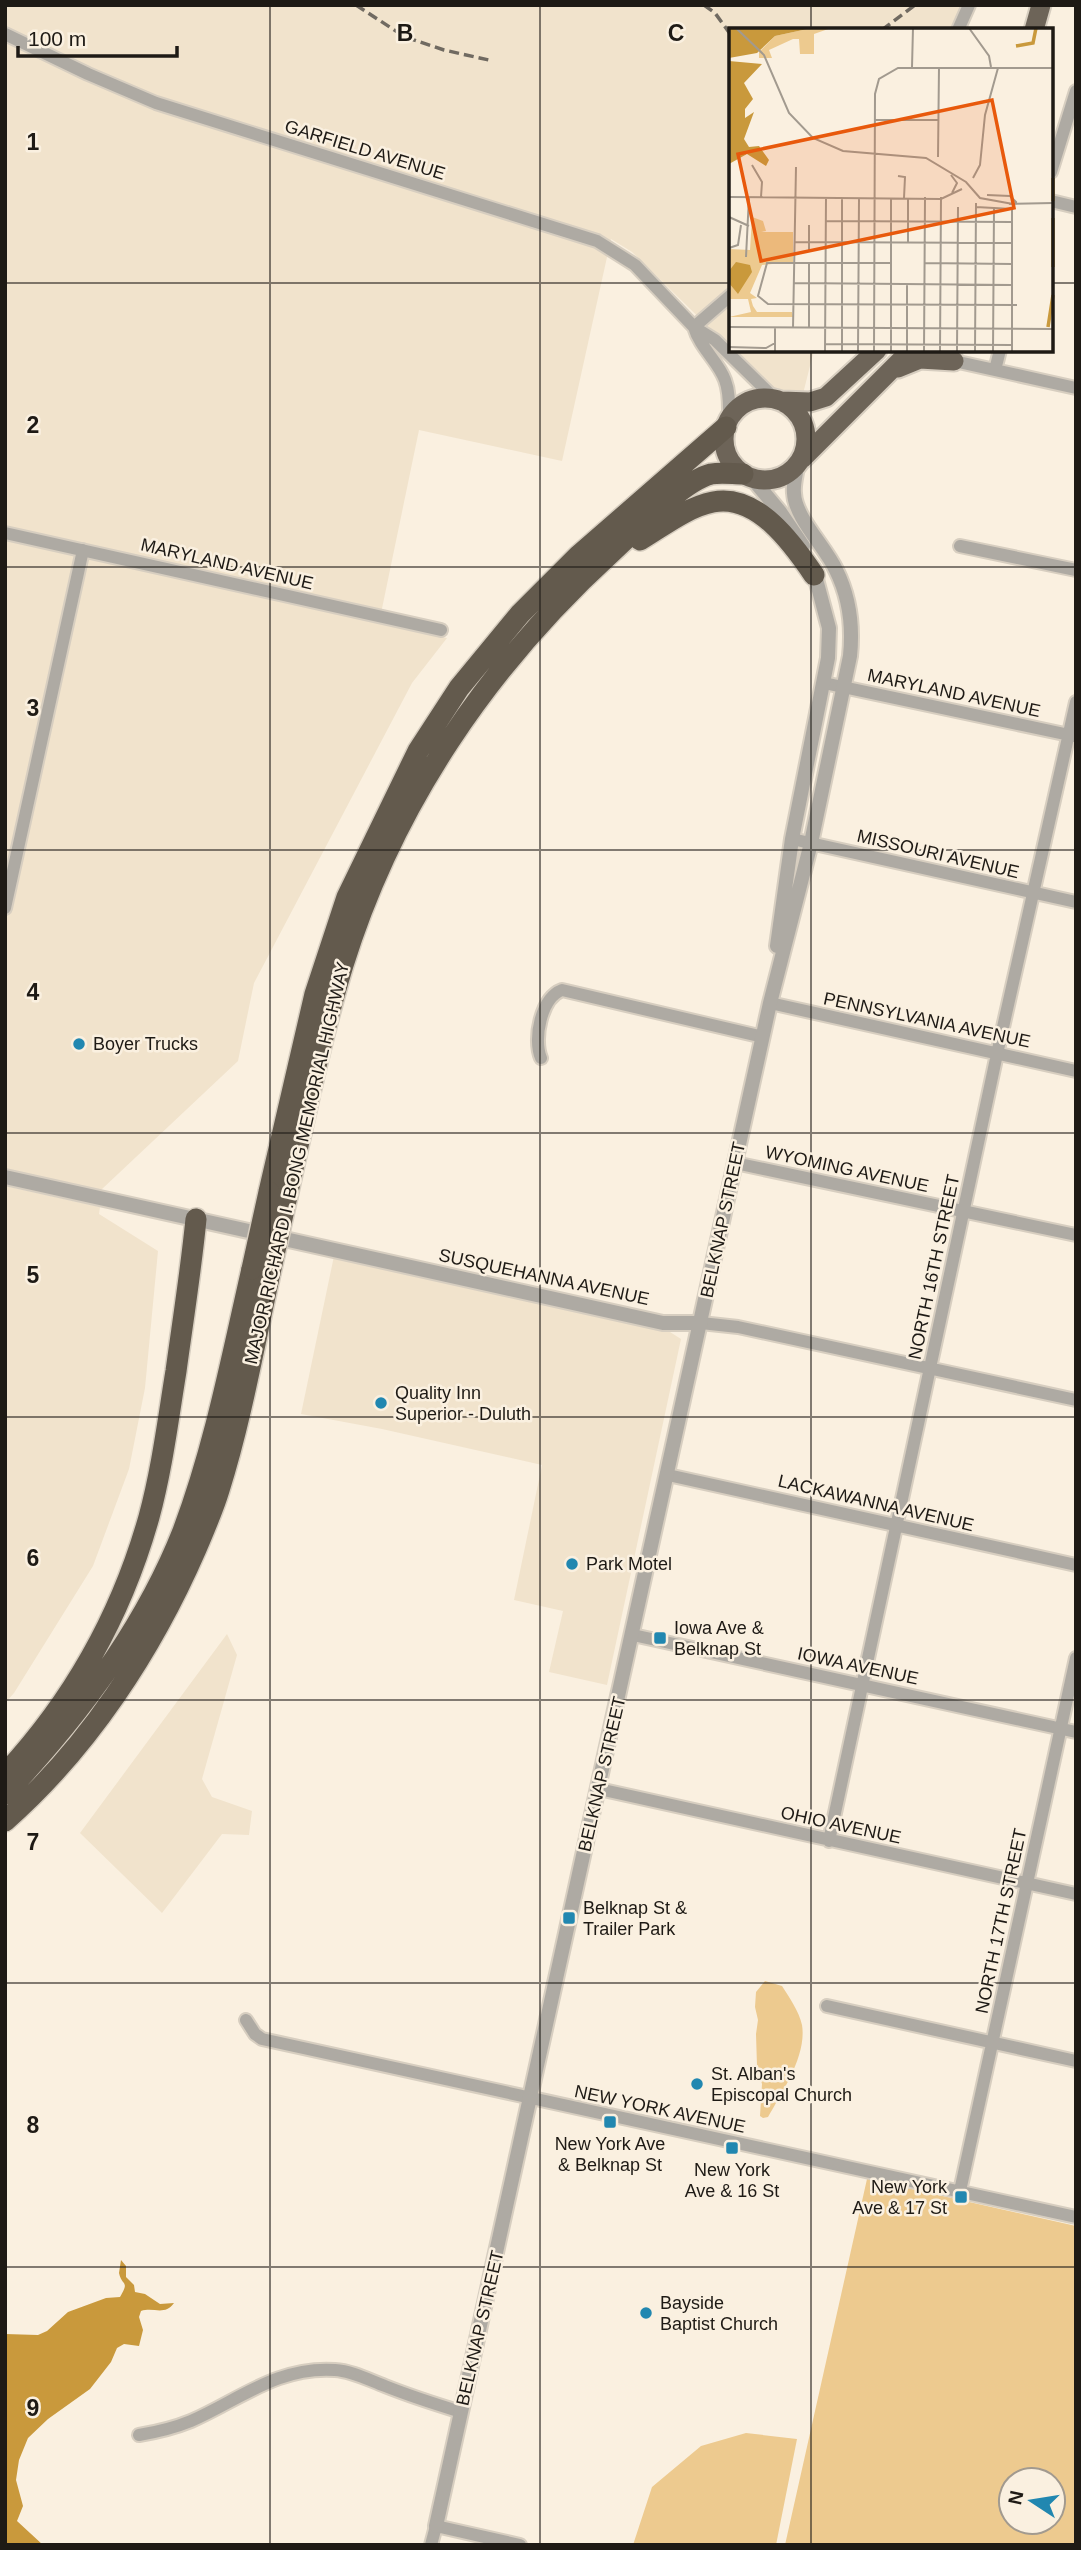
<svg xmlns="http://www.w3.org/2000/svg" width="1081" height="2550" viewBox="0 0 1081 2550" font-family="Helvetica,sans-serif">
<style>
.built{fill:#f1e3cc}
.green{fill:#edca8f;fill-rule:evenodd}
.water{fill:#c9993c}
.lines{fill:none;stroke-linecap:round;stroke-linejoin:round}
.minor-casing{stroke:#d7cec0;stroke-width:16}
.tertiary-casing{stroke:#d7cec0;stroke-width:18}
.trunk-casing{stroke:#d7cec0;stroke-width:23}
.motorway-casing{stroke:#d7cec0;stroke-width:24}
.minor{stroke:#aeaaa3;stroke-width:12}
.tertiary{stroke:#aeaaa3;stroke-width:14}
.trunk{stroke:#6d6458;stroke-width:19}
.motorway{stroke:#635a4d;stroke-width:21}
.rail{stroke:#706a61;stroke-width:3.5;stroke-dasharray:10 5;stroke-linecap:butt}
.motorway-bridge-casing{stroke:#d7cec0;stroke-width:24;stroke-linecap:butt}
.motorway-bridge{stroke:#635a4d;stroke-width:21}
.grid{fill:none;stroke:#1e1a15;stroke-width:2;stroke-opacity:0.55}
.poi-dot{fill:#2187b0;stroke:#faf0e0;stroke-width:2.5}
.labels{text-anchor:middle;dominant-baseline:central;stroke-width:5;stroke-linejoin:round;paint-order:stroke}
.street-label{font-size:18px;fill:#1e1a15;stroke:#faf0e0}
.poi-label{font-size:18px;fill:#1e1a15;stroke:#faf0e0;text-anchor:start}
.inset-river{fill:none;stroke:#c9993c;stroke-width:3.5}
.inset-road{fill:none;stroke:#a29a8f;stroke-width:2}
.view{fill:#e8590c;fill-opacity:0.15;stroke:#e8590c;stroke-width:3.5}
.inset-edge{fill:none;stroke:#1e1a15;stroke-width:3.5}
.grid-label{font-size:23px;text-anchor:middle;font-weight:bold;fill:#1e1a15;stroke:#faf0e0;stroke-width:5;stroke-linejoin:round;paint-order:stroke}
</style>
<rect width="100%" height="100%" fill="#faf0e0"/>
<path class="built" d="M 5,5 L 963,5 L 952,30 L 731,30 L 731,349 L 632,252 L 611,239 L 562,461 L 419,430 L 379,623 L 447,638 L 412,683 L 254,983 L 238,1061 L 101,1190 L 5,1170 Z
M 732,350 L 814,350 L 803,394 L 782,392 L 768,384 Z
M 5,1186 L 100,1207 L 99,1214 L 158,1251 L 145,1388 L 129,1469 L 93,1566 L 14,1693 L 5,1703 Z
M 334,1256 L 670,1332 L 681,1339 L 607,1685 L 549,1672 L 563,1611 L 514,1600 L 542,1465 L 382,1429 L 301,1414 Z
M 227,1634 L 237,1655 L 202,1779 L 212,1797 L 252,1811 L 249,1835 L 222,1834 L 162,1913 L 80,1833 Z"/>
<path class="green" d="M 765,1981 L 782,1986 C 789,1997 799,2011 802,2025 C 807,2055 782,2092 768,2117 L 763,2118 L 760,2116 L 762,2084 L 757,2066 L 756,2034 L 758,2020 L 755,2007 L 756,1992 Z
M 867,2179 L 1076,2226 L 1076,2545 L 785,2545 ZM 1011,2480 L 1053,2480 L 1053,2522 L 1011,2522 Z
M 746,2433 L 797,2439 L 776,2545 L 633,2545 L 652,2487 L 701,2446 Z"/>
<path class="water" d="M 121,2260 L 126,2266 L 126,2277 L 134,2285 L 135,2292 L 145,2294 L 160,2304 L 174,2303 C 165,2316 154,2307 141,2311 L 139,2317 L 143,2330 L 139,2346 L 124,2344 L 117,2348 L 111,2362 L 90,2389 L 48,2419 L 28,2438 L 19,2460 L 16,2480 L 23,2506 L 17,2521 L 43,2545 L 5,2545 L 5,2334 L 38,2335 L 47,2331 L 68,2312 L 106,2298 L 120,2297 C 130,2280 122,2287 119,2273 Z"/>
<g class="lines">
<defs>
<path id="minor" d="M 958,30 L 969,5
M 5,34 L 88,74 L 156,103 L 597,241 L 635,265 L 694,327 L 715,340 L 774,398
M 1051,172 L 1076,91
M 1051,201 L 1076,207
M 694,327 C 700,348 718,361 725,380 C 730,393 729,407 729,419
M 694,327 L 731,295
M 954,361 L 1076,388
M 995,370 L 1000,350
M 5,533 L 441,630
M 960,546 L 1076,570
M 824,683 L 1074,736
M 792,839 L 1076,902
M 5,908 L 83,550
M 770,1003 L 1076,1071
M 541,1058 C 533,1039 541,998 562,990 L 763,1037
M 735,1163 L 1076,1235
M 701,1323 L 738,1327 L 1076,1400
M 668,1475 L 1076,1565
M 633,1635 L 1076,1732
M 599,1789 L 1076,1894
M 829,1841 L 997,1054 L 1076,702
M 827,2006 L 1076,2061
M 246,2020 L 255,2034 L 262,2039 L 1076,2217
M 960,2191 L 1076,1658
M 139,2435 C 157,2432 174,2428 191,2421 C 239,2400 278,2366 335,2370 C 352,2371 369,2380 385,2386 C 410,2396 435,2404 461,2412
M 431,2545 L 436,2526 L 520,2545"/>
<path id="tertiary" d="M 752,478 L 780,512 L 803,546
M 777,946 L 792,839 L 828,658 L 829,628 L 813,568
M 5,1177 L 663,1323 L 701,1323
M 436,2526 L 770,1003 L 811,843 L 850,656 C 853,627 849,596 836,570 C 825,546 795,518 794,493 C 793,484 796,475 797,466"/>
<path id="trunk" d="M 1034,30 L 1041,5
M 898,368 L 920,359 L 954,361
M724 439a41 41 0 1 1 82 0a41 41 0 1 1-82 0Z
M 781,401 L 810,402 L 826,397 L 877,350
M 802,459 L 911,350"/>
<path id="motorway" d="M 640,540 C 662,527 687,507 713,502 C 757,493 793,544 814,575
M 269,1192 L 315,994 L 347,897 L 418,751 L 459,688 L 520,614 L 578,556 L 726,427
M 287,1196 C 304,1119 320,1040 343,965 C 393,804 488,665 612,552 C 635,531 683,481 711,474 C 722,472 733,474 743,474
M 5,1774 C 73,1701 122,1613 149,1517 C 162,1469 168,1420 176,1371 C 183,1320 191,1270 196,1219
M 5,1794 C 78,1717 144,1630 183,1531 C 215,1446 232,1356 252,1269
M 5,1821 C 88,1748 152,1650 196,1549 C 204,1530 213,1510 219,1490 C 241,1420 254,1346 270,1273"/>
</defs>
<use href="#minor" class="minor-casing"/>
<use href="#tertiary" class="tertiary-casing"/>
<use href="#trunk" class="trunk-casing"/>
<use href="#motorway" class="motorway-casing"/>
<use href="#minor" class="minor"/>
<use href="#tertiary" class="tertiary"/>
<use href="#trunk" class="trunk"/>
<use href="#motorway" class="motorway"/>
<path class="rail" d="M 356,5 L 405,37 L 444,50 L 489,60
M 704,5 L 715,13 L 731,35
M 882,30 L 915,5
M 774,352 L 775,350"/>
<defs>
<path id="motorway-bridge" d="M 252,1269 L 269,1192
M 270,1273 L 287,1196"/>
</defs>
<use href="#motorway-bridge" class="motorway-bridge-casing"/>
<use href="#motorway-bridge" class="motorway-bridge"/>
</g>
<path class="grid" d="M 270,5 L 270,2545M 540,5 L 540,2545M 811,5 L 811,30M 5,283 L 731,283M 1051,283 L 1076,283M 811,350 L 811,2545M 5,567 L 1076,567M 5,850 L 1076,850M 5,1133 L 1076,1133M 5,1417 L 1076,1417M 5,1700 L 1076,1700M 5,1983 L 1076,1983M 5,2267 L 1076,2267"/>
<g class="poi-dot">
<circle cx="79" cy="1044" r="7"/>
<circle cx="381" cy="1403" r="7"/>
<circle cx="572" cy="1564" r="7"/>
<rect x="653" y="1631" width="14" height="14" rx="3.5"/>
<rect x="562" y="1911" width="14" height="14" rx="3.5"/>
<circle cx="697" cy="2084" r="7"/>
<rect x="603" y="2115" width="14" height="14" rx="3.5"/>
<rect x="725" y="2141" width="14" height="14" rx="3.5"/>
<rect x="954" y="2190" width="14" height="14" rx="3.5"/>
<circle cx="646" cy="2313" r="7"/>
</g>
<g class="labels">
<g class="street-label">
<text transform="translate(365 150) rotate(17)">GARFIELD AVENUE</text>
<text transform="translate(227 564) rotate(13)">MARYLAND AVENUE</text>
<text transform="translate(954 693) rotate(12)">MARYLAND AVENUE</text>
<text transform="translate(938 854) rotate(13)">MISSOURI AVENUE</text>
<text transform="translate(927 1020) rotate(12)">PENNSYLVANIA AVENUE</text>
<text transform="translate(297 1163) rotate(-77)">MAJOR RICHARD I. BONG MEMORIAL HIGHWAY</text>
<text transform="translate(847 1169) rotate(12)">WYOMING AVENUE</text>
<text transform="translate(723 1220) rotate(-78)">BELKNAP STREET</text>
<text transform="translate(934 1267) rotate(-78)">NORTH 16TH STREET</text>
<text transform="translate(544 1277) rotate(12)">SUSQUEHANNA AVENUE</text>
<text transform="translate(876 1503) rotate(13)">LACKAWANNA AVENUE</text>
<text transform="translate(858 1666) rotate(12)">IOWA AVENUE</text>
<text transform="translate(602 1774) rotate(-77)">BELKNAP STREET</text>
<text transform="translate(841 1825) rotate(12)">OHIO AVENUE</text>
<text transform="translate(1001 1921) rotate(-78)">NORTH 17TH STREET</text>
<text transform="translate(660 2109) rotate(12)">NEW YORK AVENUE</text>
<text transform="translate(480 2328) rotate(-77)">BELKNAP STREET</text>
</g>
<g class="poi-label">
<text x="93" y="1044">Boyer Trucks</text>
<text x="395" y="1393">Quality Inn<tspan x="395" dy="21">Superior - Duluth</tspan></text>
<text x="586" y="1564">Park Motel</text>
<text x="674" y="1628">Iowa Ave &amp;<tspan x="674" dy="21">Belknap St</tspan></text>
<text x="583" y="1908">Belknap St &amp;<tspan x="583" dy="21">Trailer Park</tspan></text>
<text x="711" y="2074">St. Alban's<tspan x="711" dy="21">Episcopal Church</tspan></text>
<text x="610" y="2144" text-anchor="middle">New York Ave<tspan x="610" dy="21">&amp; Belknap St</tspan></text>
<text x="732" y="2170" text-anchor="middle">New York<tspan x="732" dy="21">Ave &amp; 16 St</tspan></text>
<text x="947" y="2187" text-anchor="end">New York<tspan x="947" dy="21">Ave &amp; 17 St</tspan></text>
<text x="660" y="2303">Bayside<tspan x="660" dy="21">Baptist Church</tspan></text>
</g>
</g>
<g transform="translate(729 28)">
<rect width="324" height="324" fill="#faf0e0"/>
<path d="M 83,0 L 102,0 L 85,6 L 85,26 L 71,26 L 70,11 L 64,11 L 40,22 L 43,30 L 30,30 L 30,24 L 46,8 ZM 23,189 L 34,193 L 37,203 L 32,204 L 64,204 L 64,234 L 33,237 L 21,265 L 28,270 L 22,271 L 24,278 L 28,284 L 63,284 L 64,289 L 0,289 L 22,284 L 19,271 L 0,271 L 0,221 L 21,222 Z" fill="#edca8f"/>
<path d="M 0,0 L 83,0 L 46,8 L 28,25 L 0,30 ZM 0,33 L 33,36 L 15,55 L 24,71 L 16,81 L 16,90 L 25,84 L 15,111 L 20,119 L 30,118 L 40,132 L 37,138 L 18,126 L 0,136 ZM 7,234 L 21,237 L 23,244 L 9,266 L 0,255 L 0,243 Z" fill="#c9993c"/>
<path class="inset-river" d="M 287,18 L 304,15 L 307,0M 324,173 L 324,150M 324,190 L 324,239M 319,299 L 324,267"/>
<path class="inset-road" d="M 7,0 L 35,27 L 60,85 L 84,110 L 114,123 L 197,130 L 237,154 L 251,170 L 284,176M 240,0 L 260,28 L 262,39M 183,39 L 184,0M 146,92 L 210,92M 209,129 L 210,39M 23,137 L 33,154 L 32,169M 222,147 L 228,155 L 223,165M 169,148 L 176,149 L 175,170M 244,150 L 251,137 L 256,87 L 269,40M 258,167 L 281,168 L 287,174 L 283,181 L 283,324M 0,169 L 212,171 L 233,161M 280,176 L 324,175M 247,179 L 283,181M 0,189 L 20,198M 97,193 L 283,194M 65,214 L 283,215M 179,214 L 179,170M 0,220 L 9,217 L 12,197M 80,224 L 80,197M 17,229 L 20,169M 162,235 L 38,235 L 29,268 L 39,276 L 288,277M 195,235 L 283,236M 65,255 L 283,257M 0,299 L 324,301M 64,300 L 67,139M 80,300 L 80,235M 96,316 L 283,317M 0,319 L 37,320 L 46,315M 46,324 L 46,299M 96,324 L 97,169M 113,324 L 113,170M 129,324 L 130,170M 145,324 L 146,66 L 150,51 L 169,40 L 324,40M 162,324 L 162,170M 178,324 L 178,256M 195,324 L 196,169M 211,324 L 212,169M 228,324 L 229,179M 246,324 L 247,175M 264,324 L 265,180"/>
<path class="view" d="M 263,72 L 285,180 L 32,233 L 9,126 Z"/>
<rect width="324" height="324" class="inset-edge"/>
</g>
<g class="grid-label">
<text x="405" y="41">B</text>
<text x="676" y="41">C</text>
<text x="33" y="150">1</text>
<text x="33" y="433">2</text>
<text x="33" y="716">3</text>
<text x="33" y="1000">4</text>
<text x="33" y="1283">5</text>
<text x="33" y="1566">6</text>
<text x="33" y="1850">7</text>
<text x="33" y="2133">8</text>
<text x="33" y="2416">9</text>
</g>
<rect width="1081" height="2550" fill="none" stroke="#1e1a15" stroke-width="14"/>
<g transform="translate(1032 2501) rotate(282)"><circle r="33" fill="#faf0e0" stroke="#a29a8f" stroke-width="2"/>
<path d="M0-5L12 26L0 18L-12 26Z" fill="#2187b0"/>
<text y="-10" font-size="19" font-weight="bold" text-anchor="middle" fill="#1e1a15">N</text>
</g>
<path d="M18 46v10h159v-10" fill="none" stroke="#1e1a15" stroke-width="3.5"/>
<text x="28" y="46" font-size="21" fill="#1e1a15" stroke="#faf0e0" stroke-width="5" paint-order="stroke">100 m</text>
</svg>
